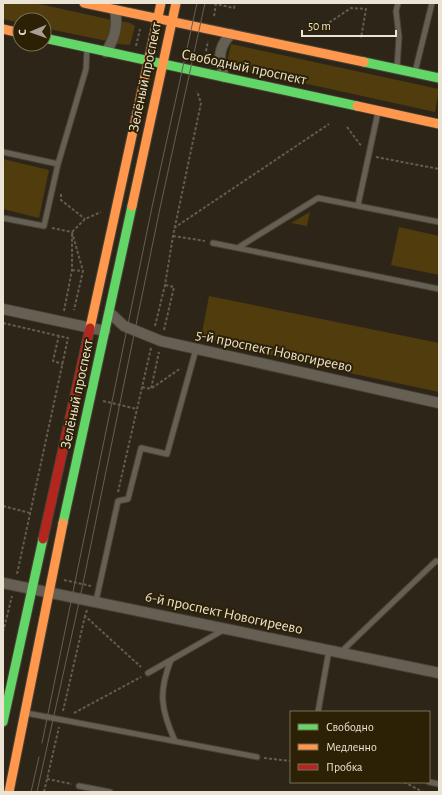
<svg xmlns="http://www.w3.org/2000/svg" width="442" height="795" viewBox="0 0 442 795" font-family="'Alegreya Sans',sans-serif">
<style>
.green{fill:#503c0c}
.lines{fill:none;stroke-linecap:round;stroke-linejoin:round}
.lane-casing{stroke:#484237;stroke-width:7}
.street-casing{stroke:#484237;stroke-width:12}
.fast-casing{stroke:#484237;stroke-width:11}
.slow-casing{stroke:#484237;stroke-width:11}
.jam-casing{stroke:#484237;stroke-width:11}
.path{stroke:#625c51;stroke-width:2;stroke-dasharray:3 2;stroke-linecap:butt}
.lane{stroke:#666054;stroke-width:5}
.street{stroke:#666054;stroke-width:10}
.fast{stroke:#63d668;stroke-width:9}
.slow{stroke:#ff974d;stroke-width:9}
.jam{stroke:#b3261e;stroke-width:9}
.tram{stroke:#645f54;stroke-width:1}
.labels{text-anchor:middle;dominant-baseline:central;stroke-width:4;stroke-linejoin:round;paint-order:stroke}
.street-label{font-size:15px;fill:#ebe3d3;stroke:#2c2005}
</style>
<rect width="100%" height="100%" fill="#2d2618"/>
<path class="green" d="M 3,3 L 35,3 L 112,20 L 111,31 L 107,41 L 44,28 L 44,20 L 20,20 L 20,23 L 3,19 Z
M 120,21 L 130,23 L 135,26 L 130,45 L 116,44 Z
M 231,44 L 439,89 L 435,112 L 226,66 Z
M 3,159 L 49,170 L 39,218 L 3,209 Z
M 310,212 L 307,226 L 291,223 Z
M 399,227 L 439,236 L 439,275 L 391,265 Z
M 209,296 L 439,343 L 439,392 L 279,358 L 251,348 L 201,338 Z"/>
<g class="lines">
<defs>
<path id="lane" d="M 397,68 L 399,37 L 396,11 L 398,3
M 415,72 L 432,3
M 3,152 L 58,164 L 44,226 L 3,218
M 58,164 L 86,69 L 87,49
M 358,205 L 378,112
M 213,243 L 439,289
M 239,247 L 318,198 L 439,222
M 96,601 L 118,501 L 128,499 L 141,448 L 167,454 L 196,349
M 341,652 L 436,561 L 439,562
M 171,660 C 158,692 161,710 175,741
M 148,673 L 225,629
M 318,712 L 329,650
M 26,713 L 257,757
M 429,782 L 439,784
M 79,786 L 110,792"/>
<path id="street" d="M 106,52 C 115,38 118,26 115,10
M 224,77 C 218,59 218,47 231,34
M 3,309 L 105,331
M 110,313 L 124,326 L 161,341 L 439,403
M 3,583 L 439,673"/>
<path id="fast" d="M 44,38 L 357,106
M 364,62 L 439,78
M 63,523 L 132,206
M 3,722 L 43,539"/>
<path id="slow" d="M 84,3 L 364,62
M 3,29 L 20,33
M 357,106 L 439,124
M 132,206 L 176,3
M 90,328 L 161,3
M 9,792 L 63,523"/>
<path id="jam" d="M 43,539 L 90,328"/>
</defs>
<use href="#lane" class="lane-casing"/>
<use href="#street" class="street-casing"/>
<use href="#fast" class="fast-casing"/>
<use href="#slow" class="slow-casing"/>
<use href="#jam" class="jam-casing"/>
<path class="path" d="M 209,3 L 216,4
M 214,16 L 216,4 L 234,8 L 235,3
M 321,28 L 351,8 L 366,9 L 361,38
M 136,46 L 140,29
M 204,61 L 208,41
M 347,127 L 362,147
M 376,157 L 439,169
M 61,194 L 61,200 L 85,219
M 52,228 L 72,232 L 83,271 L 74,310
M 174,228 L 329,124
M 173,236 L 205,241
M 72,270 L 83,271
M 64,311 L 72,270 L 72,232 L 85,219 L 101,212
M 3,323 L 68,338 L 17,574
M 155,326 L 165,285 L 173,236 L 201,103 L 197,91
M 164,330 L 174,287 L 165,285
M 59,335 L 53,361 L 63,364
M 142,387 L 151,389 L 159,352
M 152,388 L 181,368
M 103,401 L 137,409
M 118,492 L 151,348
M 3,506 L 30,513
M 64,580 L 91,586
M 87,610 L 85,616 L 141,667
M 3,632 L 12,596
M 63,711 L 85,616
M 74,713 L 141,677
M 264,758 L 291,761
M 47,779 L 72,784
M 404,782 L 423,792
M 44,792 L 59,727"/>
<use href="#lane" class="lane"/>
<use href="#street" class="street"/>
<use href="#fast" class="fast"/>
<use href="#slow" class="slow"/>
<use href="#jam" class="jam"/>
<path class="tram" d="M 42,743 L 152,207 L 197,3
M 31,792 L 39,757
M 37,792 L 80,598 L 160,208 L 205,3"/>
</g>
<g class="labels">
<g class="street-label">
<text transform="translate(244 67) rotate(12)">Свободный проспект</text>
<text transform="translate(145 77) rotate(-78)">Зелёный проспект</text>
<text transform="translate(274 351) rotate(12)">5-й проспект Новогиреево</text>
<text transform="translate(77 394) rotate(-78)">Зелёный проспект</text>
<text transform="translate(224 613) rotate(12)">6-й проспект Новогиреево</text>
</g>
</g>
<rect width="442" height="795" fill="none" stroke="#ebe3d3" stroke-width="8"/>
<rect x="290" y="711" width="140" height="72" fill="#2c2005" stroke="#786e57"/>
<rect x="298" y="724" width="20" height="6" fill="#63d668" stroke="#786e57"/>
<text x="326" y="731" font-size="12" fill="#ebe3d3">Свободно</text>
<rect x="298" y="744" width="20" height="6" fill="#ff974d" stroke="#786e57"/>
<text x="326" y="751" font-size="12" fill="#ebe3d3">Медленно</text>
<rect x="298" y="764" width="20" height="6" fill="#b3261e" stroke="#786e57"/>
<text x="326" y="771" font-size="12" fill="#ebe3d3">Пробка</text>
<g transform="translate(32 32) rotate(268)"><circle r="19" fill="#2c2005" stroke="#786e57"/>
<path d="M0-3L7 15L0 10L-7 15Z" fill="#a8a192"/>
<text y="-6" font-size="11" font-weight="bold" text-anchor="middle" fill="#ebe3d3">С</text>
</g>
<path d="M302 30v6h94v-6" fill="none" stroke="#ebe3d3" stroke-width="2"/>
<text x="308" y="30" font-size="12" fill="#ebe3d3" stroke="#2c2005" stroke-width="3" paint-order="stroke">50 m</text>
</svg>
